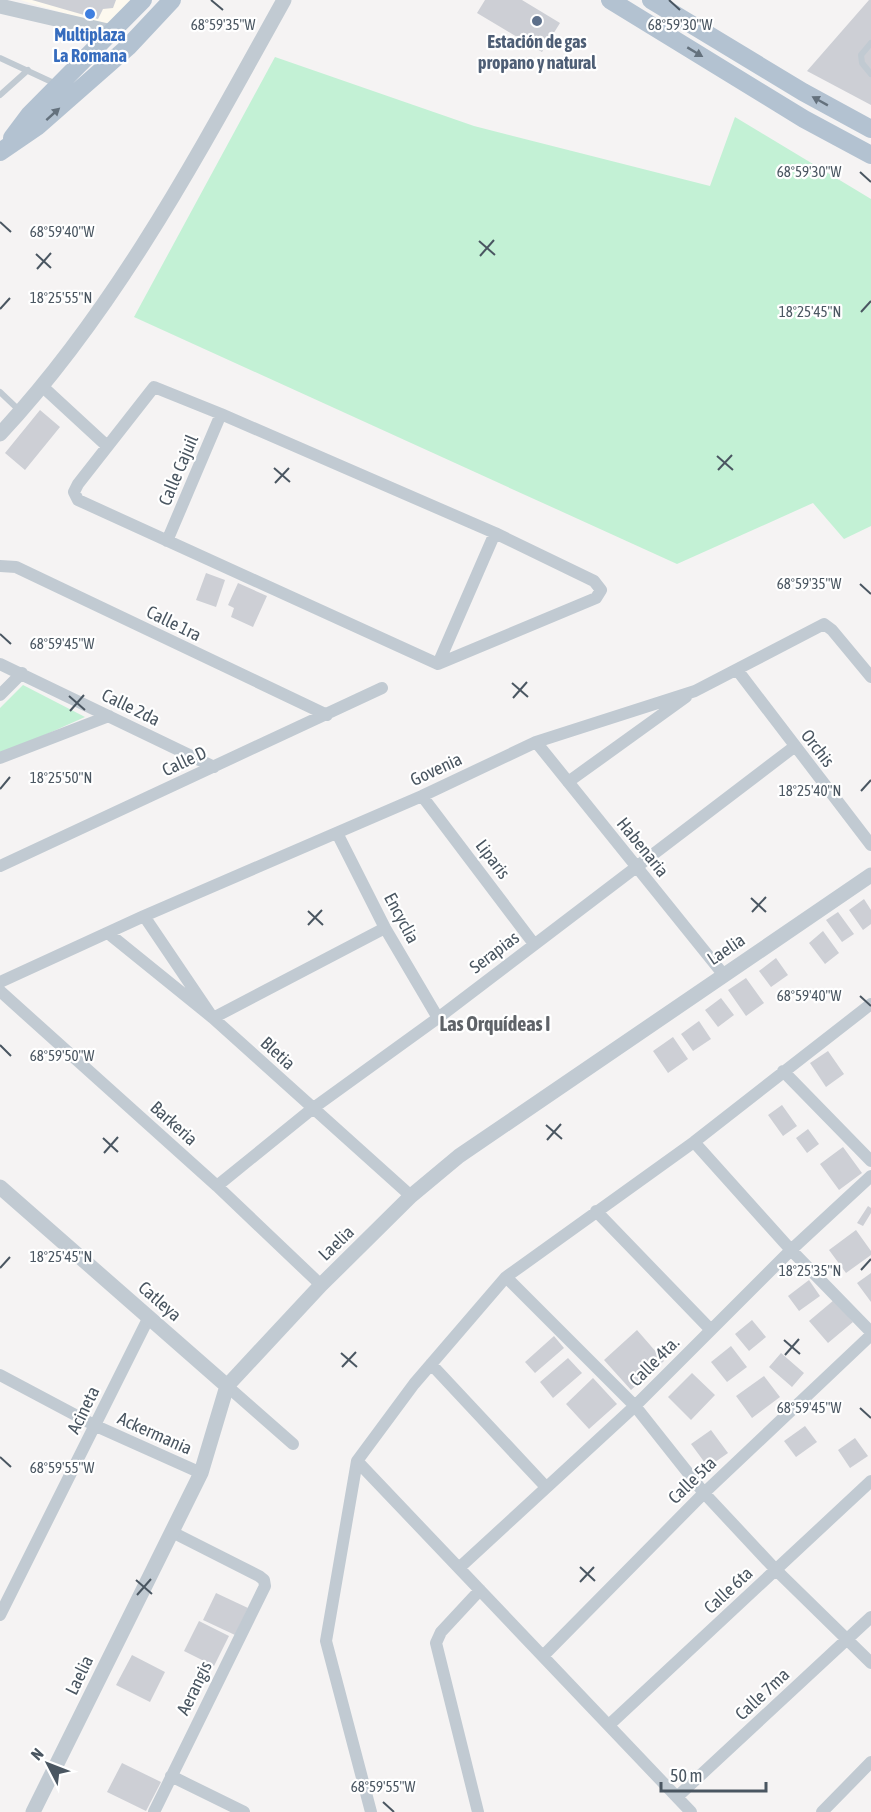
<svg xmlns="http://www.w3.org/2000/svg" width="871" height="1812" viewBox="0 0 871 1812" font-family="'Asap Condensed',sans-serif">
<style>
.commercial{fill:#fdf9ef}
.green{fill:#c3f1d5}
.building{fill:#cdcfd5}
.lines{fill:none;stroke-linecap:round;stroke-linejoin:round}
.service{stroke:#c1cad2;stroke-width:6}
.minor{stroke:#c1cad2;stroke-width:12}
.tertiary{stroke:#c1cad2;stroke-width:15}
.primary{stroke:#b3c2d1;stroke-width:18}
.oneway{fill:#64717d}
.ticks{fill:none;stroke:#4a5661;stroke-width:2}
.shop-dot{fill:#3f7fe0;stroke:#fff;stroke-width:2}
.service-dot{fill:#5c6f8a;stroke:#fff;stroke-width:2}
.labels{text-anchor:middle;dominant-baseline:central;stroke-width:4.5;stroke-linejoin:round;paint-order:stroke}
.shop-label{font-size:18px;font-weight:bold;fill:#366cbe;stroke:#fff}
.service-label{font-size:18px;font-weight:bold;fill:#4e5e75;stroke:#fff}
.street-label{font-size:18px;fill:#4a5661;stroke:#fff}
.neighbourhood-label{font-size:20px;font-weight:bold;fill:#5f6368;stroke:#fff}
.ticks-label{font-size:15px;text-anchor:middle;fill:#4a5661;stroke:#fff;stroke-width:4.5;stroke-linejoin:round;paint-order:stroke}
</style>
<rect width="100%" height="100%" fill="#f5f3f3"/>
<path class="commercial" d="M 20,0 L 136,0 L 111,22 L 101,24 Z"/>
<path class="green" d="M 275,57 L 474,126 L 710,186 L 735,117 L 871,199 L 871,526 L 844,539 L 813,503 L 677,564 L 134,317 Z
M 23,685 L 85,717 L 0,755 L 0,708 Z"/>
<path class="building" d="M 32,0 L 116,0 L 113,8 L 103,9 L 98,19 Z
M 485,0 L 522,0 L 560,23 L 542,52 L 477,13 Z
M 869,0 L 871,0 L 871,105 L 807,71 Z
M 40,410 L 60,427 L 25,470 L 5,453 Z
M 206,573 L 225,580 L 216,607 L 196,600 Z
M 238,583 L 267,596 L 253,627 L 231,617 L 234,608 L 228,605 Z
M 864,899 L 871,910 L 871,924 L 863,930 L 849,910 Z
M 838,912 L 854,934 L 842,942 L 826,920 Z
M 823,931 L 839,953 L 825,964 L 809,943 Z
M 776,958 L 788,975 L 771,987 L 759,971 Z
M 746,978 L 764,1003 L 746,1016 L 728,990 Z
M 721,998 L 734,1015 L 718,1027 L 705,1010 Z
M 699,1021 L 711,1039 L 693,1051 L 681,1034 Z
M 673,1037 L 688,1059 L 668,1073 L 653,1051 Z
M 828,1051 L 844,1074 L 826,1087 L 810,1063 Z
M 782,1105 L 797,1126 L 783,1136 L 768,1115 Z
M 808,1129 L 819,1144 L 807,1153 L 796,1138 Z
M 843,1147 L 862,1173 L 839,1190 L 820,1164 Z
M 868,1206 L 871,1208 L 871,1213 L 863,1226 L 857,1223 Z
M 856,1230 L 871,1251 L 871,1255 L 846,1273 L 829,1250 Z
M 871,1273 L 871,1302 L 857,1283 Z
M 809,1280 L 820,1296 L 799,1311 L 788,1296 Z
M 834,1300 L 853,1322 L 828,1343 L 809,1321 Z
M 752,1320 L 766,1337 L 749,1351 L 735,1334 Z
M 637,1330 L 664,1361 L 631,1390 L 604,1360 Z
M 554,1336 L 564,1348 L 535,1373 L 525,1362 Z
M 731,1346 L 747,1367 L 727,1382 L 711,1362 Z
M 781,1353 L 804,1373 L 792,1387 L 769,1367 Z
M 568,1358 L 582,1373 L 553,1398 L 540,1382 Z
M 692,1373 L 715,1395 L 691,1420 L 668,1397 Z
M 764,1376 L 780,1397 L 752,1418 L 736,1396 Z
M 593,1378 L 617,1404 L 589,1429 L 566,1404 Z
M 805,1426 L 817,1442 L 796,1457 L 784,1441 Z
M 711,1430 L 728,1453 L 708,1467 L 691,1444 Z
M 855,1438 L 868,1456 L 850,1468 L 838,1450 Z
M 216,1593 L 248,1608 L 235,1635 L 203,1620 Z
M 199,1621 L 229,1636 L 214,1666 L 184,1651 Z
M 132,1655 L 165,1672 L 150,1702 L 116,1685 Z
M 122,1763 L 161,1782 L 146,1811 L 107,1792 Z"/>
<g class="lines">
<path class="service" d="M 871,43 L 861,55 L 862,63 L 871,74
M 0,58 L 56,84
M 0,95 L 28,70
M 0,392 L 20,411"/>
<path class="minor" d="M 43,387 L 107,446
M 154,387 L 221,414 L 495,533 L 594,581 L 601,590 L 596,598 L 438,664 L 78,500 L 74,492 L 78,484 Z
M 167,541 L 221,414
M 0,566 L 16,567 L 327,715
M 0,664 L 214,767
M 438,664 L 495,533
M 738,671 L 871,845
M 0,695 L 22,673
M 536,742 L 723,974
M 0,758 L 109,716
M 568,782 L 686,697
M 422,796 L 534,944
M 337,833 L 385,928 L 438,1018
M 0,866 L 382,688
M 144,916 L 213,1018 L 411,1196
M 108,933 L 213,1018 L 385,928
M 0,982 L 144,916 L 422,796 L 536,742 L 695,691 L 824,624 L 832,630 L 871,677
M 0,991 L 217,1186 L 321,1285
M 783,1071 L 871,1161
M 694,1142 L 791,1250 L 871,1332
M 217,1186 L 312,1109 L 438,1018 L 794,747
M 596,1211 L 711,1330
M 506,1277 L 635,1406 L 704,1493 L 776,1570 L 871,1663
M 431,1364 L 546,1487
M 0,1375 L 96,1426 L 201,1473
M 227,1386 L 293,1444
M 357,1461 L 691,1812
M 459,1568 L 635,1406 L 791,1250 L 871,1176
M 0,1615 L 149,1317
M 543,1656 L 704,1493 L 871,1335
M 609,1725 L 871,1481
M 171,1776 L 244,1812
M 677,1797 L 871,1617
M 154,1812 L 265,1586 L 264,1580 L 259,1576 L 172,1532
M 371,1812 L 326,1641 L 357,1461 L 414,1384 L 506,1277 L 694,1142 L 871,1004
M 478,1812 L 436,1643 L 441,1632 L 480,1590
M 822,1812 L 871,1762"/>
<path class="tertiary" d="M 0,6 L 112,32
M 0,434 C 118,307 200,151 284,0
M 0,1187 L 227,1386
M 33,1812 L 201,1473 L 227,1386 L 321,1285 L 411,1196 L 459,1156 L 871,875"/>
<path class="primary" d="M 610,0 L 804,119 L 871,155
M 651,0 L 803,92 L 871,129
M 12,138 L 30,114 L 143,0
M 0,152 L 38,126 L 128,47 L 172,0"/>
</g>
<defs><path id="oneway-solid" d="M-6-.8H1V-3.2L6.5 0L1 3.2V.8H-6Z" transform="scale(1.5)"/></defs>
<g class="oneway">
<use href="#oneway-solid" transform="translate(695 52) rotate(31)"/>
<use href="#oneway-solid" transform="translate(820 101) rotate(-151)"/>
<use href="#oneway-solid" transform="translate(53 114) rotate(-42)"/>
</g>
<path class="ticks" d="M 211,0 L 223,10M 669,0 L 680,10M 860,172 L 871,182M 0,222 L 11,232M 479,241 L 495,255M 36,254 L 51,268M 480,256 L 494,240M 37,269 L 51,253M 0,309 L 10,298M 861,312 L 871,301M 717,456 L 733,470M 274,468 L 290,482M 718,470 L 732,455M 275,483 L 289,468M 860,584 L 871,594M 0,634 L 11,644M 512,683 L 528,697M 69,696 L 85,710M 513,698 L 527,682M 70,711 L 84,695M 0,789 L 10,777M 861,791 L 871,780M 751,898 L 766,912M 308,911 L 323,925M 752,912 L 766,897M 308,925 L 322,910M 860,996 L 871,1006M 0,1045 L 11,1056M 546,1125 L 562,1139M 103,1138 L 118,1152M 547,1140 L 561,1124M 104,1153 L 118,1137M 0,1268 L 10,1257M 861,1270 L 871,1259M 784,1340 L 800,1354M 341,1353 L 357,1367M 785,1355 L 799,1339M 342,1367 L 356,1352M 860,1408 L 871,1418M 0,1457 L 11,1467M 580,1567 L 595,1581M 136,1580 L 152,1594M 580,1582 L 594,1567M 137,1595 L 151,1579M 383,1802 L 394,1812"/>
<circle class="shop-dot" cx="90" cy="14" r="6"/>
<circle class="service-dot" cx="537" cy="21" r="6"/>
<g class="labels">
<g class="shop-label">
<text x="90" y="34">Multiplaza<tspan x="90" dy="21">La Romana</tspan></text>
</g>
<g class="service-label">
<text x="537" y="41">Estación de gas<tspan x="537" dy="21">propano y natural</tspan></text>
</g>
<g class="street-label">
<text transform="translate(178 470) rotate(-67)">Calle Cajuil</text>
<text transform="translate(174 623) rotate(26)">Calle 1ra</text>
<text transform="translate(131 707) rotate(26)">Calle 2da</text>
<text transform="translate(818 748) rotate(52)">Orchis</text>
<text transform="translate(184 761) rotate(-25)">Calle D</text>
<text transform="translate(436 769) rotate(-25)">Govenia</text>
<text transform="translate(643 847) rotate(51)">Habenaria</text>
<text transform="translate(493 859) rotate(53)">Liparis</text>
<text transform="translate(402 918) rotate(62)">Encyclia</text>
<text transform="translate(726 949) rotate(-34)">Laelia</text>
<text transform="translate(494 952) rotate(-37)">Serapias</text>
<text transform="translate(278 1053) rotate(42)">Bletia</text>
<text transform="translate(174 1123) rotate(42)">Barkeria</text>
<text transform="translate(336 1243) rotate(-44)">Laelia</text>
<text transform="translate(160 1301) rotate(41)">Catleya</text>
<text transform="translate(654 1361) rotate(-45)">Calle 4ta.</text>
<text transform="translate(83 1410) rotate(-64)">Acineta</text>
<text transform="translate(155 1433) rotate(24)">Ackermania</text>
<text transform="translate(692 1480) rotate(-44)">Calle 5ta</text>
<text transform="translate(728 1590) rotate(-43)">Calle 6ta</text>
<text transform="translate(79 1675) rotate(-64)">Laelia</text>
<text transform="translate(194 1688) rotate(-64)">Aerangis</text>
<text transform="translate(762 1694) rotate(-43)">Calle 7ma</text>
</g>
<g class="neighbourhood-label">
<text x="495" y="1023">Las Orquídeas I</text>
</g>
</g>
<g class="ticks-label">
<text x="223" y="30">68°59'35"W</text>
<text x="680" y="30">68°59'30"W</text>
<text x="809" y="177">68°59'30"W</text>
<text x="62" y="237">68°59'40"W</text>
<text x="61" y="303">18°25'55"N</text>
<text x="810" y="317">18°25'45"N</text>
<text x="809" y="589">68°59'35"W</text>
<text x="62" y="649">68°59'45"W</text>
<text x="61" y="783">18°25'50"N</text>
<text x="810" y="796">18°25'40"N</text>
<text x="809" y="1001">68°59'40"W</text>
<text x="62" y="1061">68°59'50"W</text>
<text x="61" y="1262">18°25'45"N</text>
<text x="810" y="1276">18°25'35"N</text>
<text x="809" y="1413">68°59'45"W</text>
<text x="62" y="1473">68°59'55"W</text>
<text x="383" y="1792">68°59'55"W</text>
</g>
<g transform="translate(48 1764) rotate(312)" stroke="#ffffff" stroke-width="4.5" paint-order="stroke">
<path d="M0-4.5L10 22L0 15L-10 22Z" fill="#4a5661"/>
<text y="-9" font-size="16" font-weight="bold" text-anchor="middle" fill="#4a5661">N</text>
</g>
<path d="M661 1782v9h105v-9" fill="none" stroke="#4a5661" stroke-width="3"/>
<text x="670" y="1782" font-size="18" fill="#4a5661" stroke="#ffffff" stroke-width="4.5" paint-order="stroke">50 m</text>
</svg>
